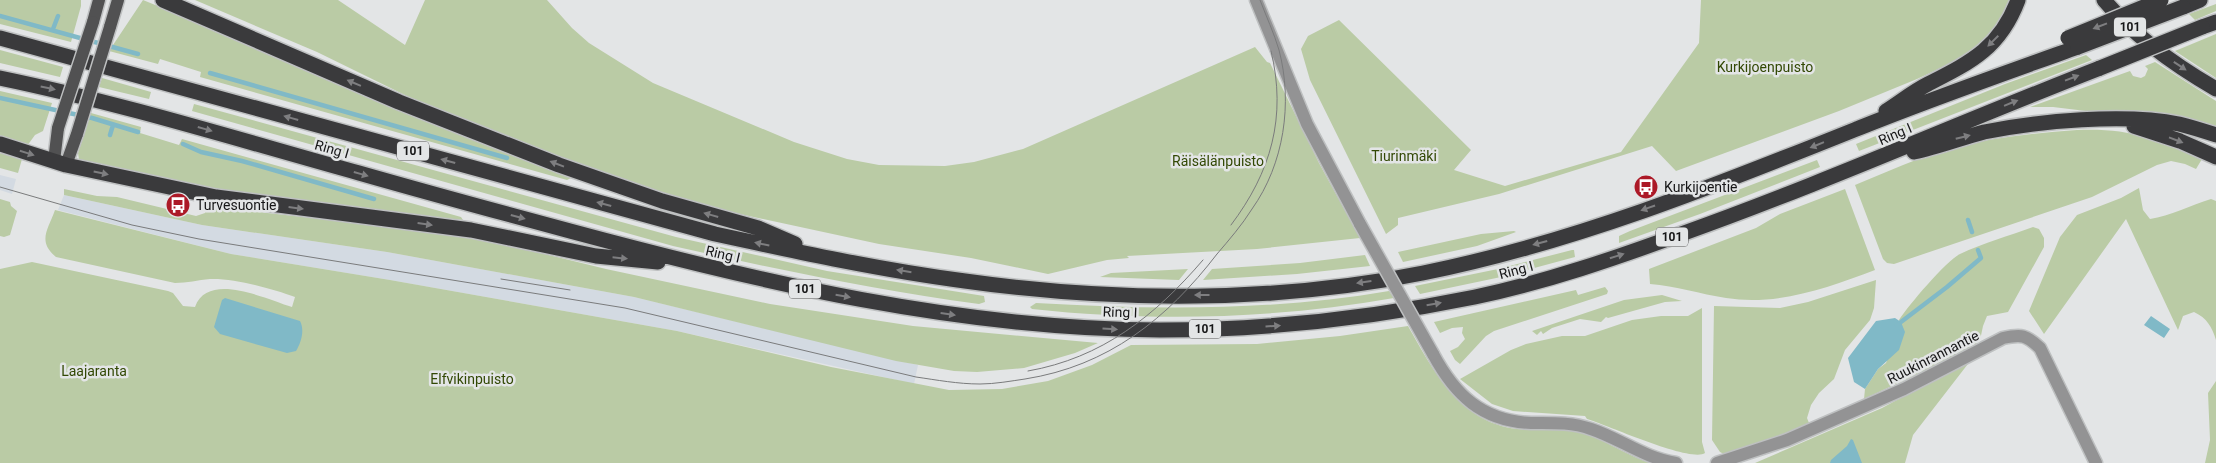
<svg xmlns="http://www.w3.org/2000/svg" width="2216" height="463" viewBox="0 0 2216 463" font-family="Roboto,sans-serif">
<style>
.built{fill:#d3dae2}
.green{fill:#bacba5}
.water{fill:#80b9c7}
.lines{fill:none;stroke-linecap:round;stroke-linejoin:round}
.stream{stroke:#80b9c7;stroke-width:4.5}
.minor-casing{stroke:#bec0c1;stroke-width:15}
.major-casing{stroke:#bec0c1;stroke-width:15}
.highway-casing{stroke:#bec0c1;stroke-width:18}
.minor{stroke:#939394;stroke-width:12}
.major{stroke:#515152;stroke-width:12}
.highway{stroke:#3a3a3c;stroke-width:15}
.tram{stroke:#7a7b7c;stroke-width:1}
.minor-bridge-casing{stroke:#bec0c1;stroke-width:15;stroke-linecap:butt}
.major-bridge-casing{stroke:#bec0c1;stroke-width:15;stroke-linecap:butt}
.highway-bridge-casing{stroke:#bec0c1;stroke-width:18;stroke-linecap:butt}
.minor-bridge{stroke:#939394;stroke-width:12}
.major-bridge{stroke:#515152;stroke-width:12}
.highway-bridge{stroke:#3a3a3c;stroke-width:15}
.oneway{fill:#7e7e80}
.labels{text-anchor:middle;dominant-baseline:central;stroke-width:5;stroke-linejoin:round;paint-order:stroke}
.shield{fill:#e3e5e6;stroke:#545455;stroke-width:1}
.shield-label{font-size:12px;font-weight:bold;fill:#161617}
.park-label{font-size:14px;fill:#324804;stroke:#e3e5e6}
.street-label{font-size:14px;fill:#161617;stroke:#e3e5e6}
.poi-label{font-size:14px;fill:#161617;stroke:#e3e5e6;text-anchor:start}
</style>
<rect width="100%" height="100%" fill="#e3e5e6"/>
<path class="built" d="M 0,175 L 16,179 L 12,194 L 0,190 Z
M 64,195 L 202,225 L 387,252 L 634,297 L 918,365 L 914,384 L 677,331 L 390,280 L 231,254 L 58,210 Z"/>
<path class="green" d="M 0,0 L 81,0 L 81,6 L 71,42 L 0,24 Z
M 143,0 L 570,175 L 571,178 L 567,180 L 200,77 L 201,72 L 160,59 L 158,64 L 109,51 Z
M 195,0 L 338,0 L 405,45 L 425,0 L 547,0 L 572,28 L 589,43 L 653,83 L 794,142 L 847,159 L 879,165 L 945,166 L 974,162 L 1023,149 L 1255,47 L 1267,62 L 1270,63 L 1319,163 L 1360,238 L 1257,249 L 1127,256 L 1129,258 L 1107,260 L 1048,274 L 971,258 L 879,244 L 717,209 L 649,189 L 531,146 L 413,99 L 317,52 Z
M 1701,0 L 2013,0 L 1993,32 L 1964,57 L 1917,79 L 1839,111 L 1676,171 L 1652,146 L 1499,194 L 1398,218 L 1398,225 L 1386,234 L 1310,80 L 1301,49 L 1308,36 L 1339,20 L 1471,150 L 1454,170 L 1505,186 L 1621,152 L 1699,43 Z
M 2216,4 L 2216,11 L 2195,20 L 2189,14 Z
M 2216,34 L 2216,78 L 2175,51 Z
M 0,50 L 63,67 L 60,77 L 0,63 Z
M 2086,55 L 2092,60 L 1859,151 L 1856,144 L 2005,84 Z
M 2155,62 L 2216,101 L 2216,126 L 2163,115 L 2135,111 L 2094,112 L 2053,107 L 2030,107 L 2130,71 L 2133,76 L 2141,78 L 2145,76 L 2148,69 L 2145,66 Z
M 102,78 L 151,92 L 149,99 L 99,87 Z
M 0,91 L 52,103 L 43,131 L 35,135 L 27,146 L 0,138 Z
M 194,104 L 676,237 L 827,271 L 984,296 L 985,302 L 979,304 C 876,290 775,269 673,246 L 192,111 Z
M 91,113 L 141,127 L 140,133 L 179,145 L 182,139 L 461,217 L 463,220 L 366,210 L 232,192 L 85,162 L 79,159 L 78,153 Z
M 2077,130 C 2129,128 2155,138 2202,159 L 2196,169 L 2185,164 L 2171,161 L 2157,165 L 2092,197 L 1894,264 L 1887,263 L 1883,259 L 1855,185 C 1887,172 1919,157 1952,148 C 1993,137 2036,133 2077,130 Z
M 0,153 L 22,159 L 18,173 L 0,168 Z
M 1817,160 L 1820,167 L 1700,214 L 1619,243 L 1619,236 L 1630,231 Z
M 2139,188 L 2143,210 L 2150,219 C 2170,216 2191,205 2211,199 L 2216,201 L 2216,340 C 2212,327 2207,318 2194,312 L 2183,316 L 2178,330 L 2126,219 L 2044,334 L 2029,311 L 2060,237 L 2077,215 L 2121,198 Z
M 64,189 L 97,196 L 117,197 L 196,216 L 205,213 L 208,207 L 236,208 L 258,212 L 414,229 L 508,245 L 606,269 L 770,304 L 913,326 L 1098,343 L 1075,353 L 1024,368 L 977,372 L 954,371 L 896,361 L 634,297 L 387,252 L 202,225 L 64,195 Z
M 1845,189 L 1875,270 C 1827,288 1778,306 1726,298 C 1700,294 1676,286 1650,284 L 1649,269 L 1756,228 L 1780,214 Z
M 0,199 L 10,202 L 11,206 L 17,211 L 10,235 L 4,237 L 0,236 Z
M 55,210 L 231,254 L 390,280 L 677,331 L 831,367 L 949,390 L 1002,389 L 1048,381 L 1092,365 L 1131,345 L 1257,344 L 1340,336 L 1408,326 C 1433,370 1459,422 1517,429 C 1536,431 1555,427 1574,431 C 1601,436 1624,455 1651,463 L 0,463 L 0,269 L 32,262 L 168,291 L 173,293 L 183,306 L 195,307 C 208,271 266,299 292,307 L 295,297 C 273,289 235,278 210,279 C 198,280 187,283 175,283 L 56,257 C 37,241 48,230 55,210 Z
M 2033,227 L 2039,229 L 2044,238 L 2044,247 L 2008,312 L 1987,316 L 1983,326 L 1979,345 L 1864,399 L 1865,389 L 1878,369 L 1886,363 L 1901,322 L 1899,320 C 1908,306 1946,261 1960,254 C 1983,243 2009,236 2033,227 Z
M 1514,231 L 1516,232 L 1477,246 L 1403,262 L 1398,252 L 1481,234 Z
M 1572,250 L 1574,250 L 1575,257 L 1501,277 L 1420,294 L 1415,286 L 1498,269 Z
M 1365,255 L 1370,266 L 1297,274 L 1203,280 L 1212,269 L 1300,263 Z
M 1188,269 L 1179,280 L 1100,277 L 1111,273 Z
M 1876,280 L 1874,308 L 1870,320 L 1845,350 L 1834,379 L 1819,393 L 1811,405 L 1807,418 L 1809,423 L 1783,436 L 1726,455 L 1720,452 L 1712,440 L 1714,306 L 1780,308 L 1808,302 Z
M 1605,287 L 1608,291 L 1607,294 L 1494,331 L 1486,336 L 1460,364 L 1455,360 L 1450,351 L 1458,347 L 1465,339 L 1462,333 L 1463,327 L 1452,328 L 1440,333 L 1434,322 L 1576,290 L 1578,295 Z
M 1389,291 L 1394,298 C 1275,319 1152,322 1032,309 L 1030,307 L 1036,303 C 1155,310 1272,311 1389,291 Z
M 1662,295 L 1682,301 L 1665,302 L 1608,318 L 1606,317 L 1601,322 L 1580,319 L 1552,328 L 1543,334 L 1541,331 L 1537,335 L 1532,331 L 1624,300 Z
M 1702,308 L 1702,442 L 1705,453 C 1691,463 1607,425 1587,419 L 1585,416 L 1513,411 L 1492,404 L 1460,379 L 1511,350 L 1526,344 L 1562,336 L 1585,336 L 1632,320 L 1661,316 L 1688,316 Z
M 1971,360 L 1913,435 L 1905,463 L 1755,463 L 1882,408 Z
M 2216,381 L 2216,463 L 2205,463 L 2210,440 L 2208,393 Z"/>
<path class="water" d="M 225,298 L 300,321 C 305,330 301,343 296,351 L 287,353 L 220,334 L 214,327 L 222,300 Z
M 2151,316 L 2170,329 L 2164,338 L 2144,325 Z
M 1895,318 L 1901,322 L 1905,332 L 1899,350 L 1878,369 L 1865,389 L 1854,382 L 1848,358 L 1876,321 Z
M 1851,439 L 1853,440 L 1862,463 L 1830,463 L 1831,460 L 1847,446 Z"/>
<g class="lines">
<path class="stream" d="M 0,16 L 138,54
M 53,29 L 58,16
M 210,73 L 507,158
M 0,98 L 92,118 L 138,132
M 110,135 L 113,125
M 183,144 L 201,152
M 201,152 L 242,161 L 374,199
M 1968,220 L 1972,232
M 1897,325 L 1947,287 L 1981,258 L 1978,250"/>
<defs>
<path id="minor" d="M 1256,0 L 1307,124 L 1360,224
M 1433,354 C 1455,395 1482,421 1531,423 C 1552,423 1571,422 1591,429 C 1621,439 1644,458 1676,463
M 1717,463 L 1787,440 L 1904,389 L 2003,338 C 2022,334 2026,335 2040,348 L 2096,463"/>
<path id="major" d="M 93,22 L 99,0
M 110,27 L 118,0
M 54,161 L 58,128
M 66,165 L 77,134"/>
<path id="highway" d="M 163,0 L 399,102 L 559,165 L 662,201 L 758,228 L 795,244
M 2104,0 C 2134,36 2176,66 2216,89
M 2183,7 L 2200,0
M 2202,27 L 2216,22
M 0,38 L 715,234 C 798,252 881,270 965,281 C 1115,302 1274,303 1423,273 C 1573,243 1717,185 1859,128 C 1931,99 2005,73 2078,47
M 0,78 C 121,103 240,140 359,173 C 429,193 499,212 570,231 C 763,283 959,329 1160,330 C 1266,330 1372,318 1475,297 C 1546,282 1616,258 1684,233 C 1824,183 1961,122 2100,68
M 1886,111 C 1900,102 1914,91 1928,84 C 1971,62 2000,48 2018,0
M 2134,126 L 2180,141 L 2216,157
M 0,144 L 66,165 L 216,197 L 471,230 L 596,256 L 658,262
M 1914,152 C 1938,147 1961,138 1984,132 C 2038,121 2125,113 2179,124 C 2191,127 2204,131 2216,135"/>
</defs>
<use href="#minor" class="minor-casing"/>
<use href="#major" class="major-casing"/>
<use href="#highway" class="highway-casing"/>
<use href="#minor" class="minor"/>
<use href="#major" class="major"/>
<use href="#highway" class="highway"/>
<path class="tram" d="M 0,187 L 132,225 L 199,239 L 625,308 L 916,377 C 937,380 958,384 980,384 C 995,384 1011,381 1025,379 C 1108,366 1167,319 1217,254 C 1229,240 1242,225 1252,209 C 1284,164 1293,103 1279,50 C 1274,33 1266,16 1260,0
M 1231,225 C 1271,172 1287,117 1271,51
M 501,279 L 570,290
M 1028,371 C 1102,358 1155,316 1203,260"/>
<defs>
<path id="minor-bridge" d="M 1360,224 L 1433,354"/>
<path id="major-bridge" d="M 58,128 L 93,22
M 77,134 L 110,27"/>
<path id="highway-bridge" d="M 2068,38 L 2161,0
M 2078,47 L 2183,7
M 2100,68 L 2202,27"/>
</defs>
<use href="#minor-bridge" class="minor-bridge-casing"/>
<use href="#major-bridge" class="major-bridge-casing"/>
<use href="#highway-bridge" class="highway-bridge-casing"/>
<use href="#minor-bridge" class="minor-bridge"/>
<use href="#major-bridge" class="major-bridge"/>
<use href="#highway-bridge" class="highway-bridge"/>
</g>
<defs><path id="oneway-solid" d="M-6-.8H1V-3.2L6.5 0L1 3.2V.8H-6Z" transform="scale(1.25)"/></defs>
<g class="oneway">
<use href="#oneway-solid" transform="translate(2100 26) rotate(159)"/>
<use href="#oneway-solid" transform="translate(1993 41) rotate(135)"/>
<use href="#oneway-solid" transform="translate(2180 66) rotate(34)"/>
<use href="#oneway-solid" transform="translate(2072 78) rotate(-21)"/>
<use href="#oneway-solid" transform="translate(354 83) rotate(-157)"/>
<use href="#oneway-solid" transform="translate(48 88) rotate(12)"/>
<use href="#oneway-solid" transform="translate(2011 103) rotate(-22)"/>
<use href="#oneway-solid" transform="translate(291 118) rotate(-164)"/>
<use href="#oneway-solid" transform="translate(205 129) rotate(16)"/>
<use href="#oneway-solid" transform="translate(1963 137) rotate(-14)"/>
<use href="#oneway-solid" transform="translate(2176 140) rotate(21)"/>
<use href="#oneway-solid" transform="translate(1817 145) rotate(158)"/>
<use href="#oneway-solid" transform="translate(27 153) rotate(17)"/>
<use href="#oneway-solid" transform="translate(448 161) rotate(-165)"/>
<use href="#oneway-solid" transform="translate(557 164) rotate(-159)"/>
<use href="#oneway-solid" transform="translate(101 173) rotate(12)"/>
<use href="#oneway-solid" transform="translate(361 174) rotate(16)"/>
<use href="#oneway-solid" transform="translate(604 204) rotate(-165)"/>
<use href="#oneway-solid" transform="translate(296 208) rotate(7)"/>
<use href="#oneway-solid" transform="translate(1648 208) rotate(161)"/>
<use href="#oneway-solid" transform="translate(711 215) rotate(-164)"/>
<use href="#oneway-solid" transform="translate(518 217) rotate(15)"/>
<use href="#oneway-solid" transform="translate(425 224) rotate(8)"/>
<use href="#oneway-solid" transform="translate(1540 243) rotate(165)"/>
<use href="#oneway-solid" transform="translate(762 244) rotate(-168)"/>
<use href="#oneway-solid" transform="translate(1617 256) rotate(-18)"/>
<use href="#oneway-solid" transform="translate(620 258) rotate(6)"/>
<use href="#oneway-solid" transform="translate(904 271) rotate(-171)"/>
<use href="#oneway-solid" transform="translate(1364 282) rotate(172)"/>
<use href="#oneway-solid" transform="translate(1202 295) rotate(180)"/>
<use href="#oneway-solid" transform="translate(843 296) rotate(10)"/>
<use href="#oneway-solid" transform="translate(1434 304) rotate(-10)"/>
<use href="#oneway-solid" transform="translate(948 314) rotate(8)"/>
<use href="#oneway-solid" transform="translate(1273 326) rotate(-4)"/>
<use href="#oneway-solid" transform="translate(1110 329) rotate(3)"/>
</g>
<defs>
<symbol id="bus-disc" viewBox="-11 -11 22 22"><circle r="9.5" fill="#ac1927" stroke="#e3e5e6"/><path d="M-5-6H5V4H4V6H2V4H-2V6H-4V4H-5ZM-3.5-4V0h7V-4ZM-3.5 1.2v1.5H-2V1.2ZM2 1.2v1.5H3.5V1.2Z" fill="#fff"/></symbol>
</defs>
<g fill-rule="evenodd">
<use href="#bus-disc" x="1632" y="173" width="28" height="28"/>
<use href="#bus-disc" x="164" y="191" width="28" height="28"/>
</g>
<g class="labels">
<g class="shield">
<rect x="2114" y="17.5" width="32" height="19" rx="4"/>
<rect x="397" y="141.5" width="32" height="19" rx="4"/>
<rect x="1656" y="227.5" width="32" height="19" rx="4"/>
<rect x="789" y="279.5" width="32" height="19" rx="4"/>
<rect x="1189" y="319.5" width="32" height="19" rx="4"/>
</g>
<g class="shield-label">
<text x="2130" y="27">101</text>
<text x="413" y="151">101</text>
<text x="1672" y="237">101</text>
<text x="805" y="289">101</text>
<text x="1205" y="329">101</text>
</g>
<g class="park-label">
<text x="1765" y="67">Kurkijoenpuisto</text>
<text x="1404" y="156">Tiurinmäki</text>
<text x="1218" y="161">Räisälänpuisto</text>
<text x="94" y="371">Laajaranta</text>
<text x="472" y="379">Elfvikinpuisto</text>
</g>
<g class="street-label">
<text transform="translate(1895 134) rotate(-23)">Ring I</text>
<text transform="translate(332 149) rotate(16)">Ring I</text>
<text transform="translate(723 254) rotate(13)">Ring I</text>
<text transform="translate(1516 270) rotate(-15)">Ring I</text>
<text transform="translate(1120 312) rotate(2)">Ring I</text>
<text transform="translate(1933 357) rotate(-27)">Ruukinrannantie</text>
</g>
<g class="poi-label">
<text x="1664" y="187">Kurkijoentie</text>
<text x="196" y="205">Turvesuontie</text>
</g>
</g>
</svg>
